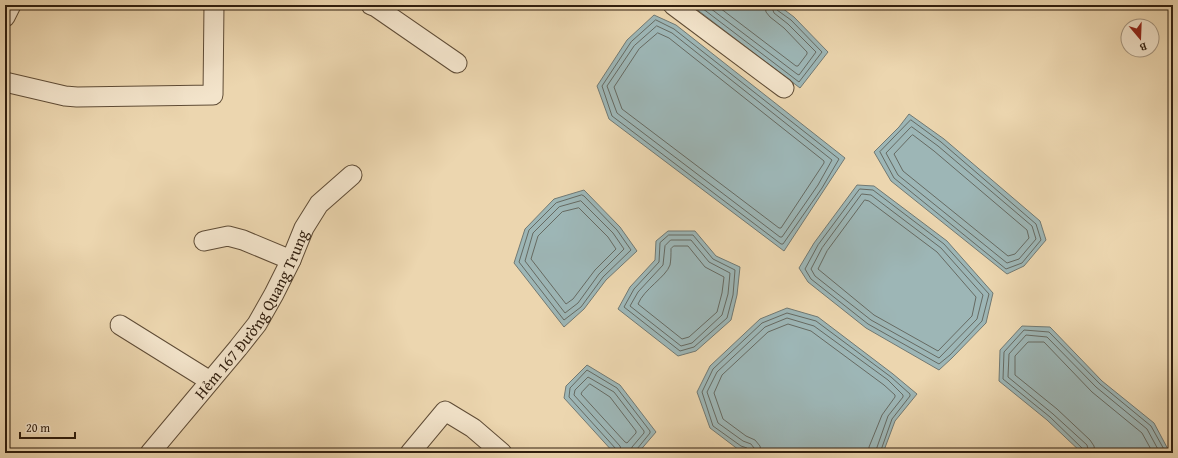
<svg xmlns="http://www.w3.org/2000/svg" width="1178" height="458" viewBox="0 0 1178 458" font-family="'Gentium Book Plus',serif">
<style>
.water{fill:#9db6b6;stroke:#717973}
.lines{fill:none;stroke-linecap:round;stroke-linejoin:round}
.shore{stroke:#666a62;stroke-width:1}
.minor-casing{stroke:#5f4c36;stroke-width:21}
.minor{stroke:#f3e4cb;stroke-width:19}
.labels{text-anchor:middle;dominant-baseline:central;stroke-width:3;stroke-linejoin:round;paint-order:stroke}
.street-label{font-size:16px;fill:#301e0e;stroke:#f3e4cb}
</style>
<rect width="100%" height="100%" fill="#ecd6af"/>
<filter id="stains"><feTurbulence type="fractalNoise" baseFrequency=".005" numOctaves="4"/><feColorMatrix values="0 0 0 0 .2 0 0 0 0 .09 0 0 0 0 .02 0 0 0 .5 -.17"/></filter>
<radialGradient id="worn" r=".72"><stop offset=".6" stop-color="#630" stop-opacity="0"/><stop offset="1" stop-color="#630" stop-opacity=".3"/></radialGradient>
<path class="water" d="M 691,5 L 778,5 L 794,17 L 828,52 L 800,88 Z
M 654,15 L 676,25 L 845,158 L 784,251 L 609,119 L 597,86 L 627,40 Z
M 909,114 L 944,139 L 1040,221 L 1046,240 L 1024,266 L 1007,274 L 891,181 L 874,152 L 899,127 Z
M 857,185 L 874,186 L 947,241 L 993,293 L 986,323 L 952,358 L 939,370 L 866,328 L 808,282 L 799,268 L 814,243 Z
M 584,190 L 620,227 L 637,251 L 606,280 L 584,309 L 564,327 L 514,263 L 525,229 L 554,199 Z
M 668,231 L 695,231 L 716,256 L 740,267 L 737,295 L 731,320 L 696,351 L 678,356 L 618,309 L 630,287 L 655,260 L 656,241 Z
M 787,308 L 818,317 L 893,374 L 917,394 L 895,421 L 883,453 L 752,453 L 739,450 L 710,428 L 697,392 L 710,366 L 760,319 Z
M 1022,326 L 1050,327 L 1102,381 L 1154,423 L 1170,453 L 1082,453 L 1047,420 L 999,381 L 1000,350 Z
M 587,365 L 620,385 L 656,432 L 638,453 L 614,453 L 564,398 L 566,386 Z"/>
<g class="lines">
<path class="shore" d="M 698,5 L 799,82 L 822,52 L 791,20 L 777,10 L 776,5
M 706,5 L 797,74 L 799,75 L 816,52 L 788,24 L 774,13 L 771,5
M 716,5 L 796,66 L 798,66 L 807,54 L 807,52 L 784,28 L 770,17 L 766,12 L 765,5
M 656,20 L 674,29 L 839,159 L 822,188 L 783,244 L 781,244 L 612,116 L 602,86 L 631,42 Z
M 657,26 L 672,33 L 832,160 L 818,185 L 782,237 L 780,237 L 617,113 L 607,86 L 634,46 Z
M 658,33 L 669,38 L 824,161 L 824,163 L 781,228 L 779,228 L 622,109 L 614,87 L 639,49 Z
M 911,120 L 941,142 L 1036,224 L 1041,240 L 1022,263 L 1006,269 L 894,178 L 880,152 Z
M 912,127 L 938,146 L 1032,226 L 1036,239 L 1019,259 L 1007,263 L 898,175 L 886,153 L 910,128 Z
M 913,135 L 934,151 L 1027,230 L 1029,238 L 1015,254 L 1008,256 L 903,171 L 894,154 L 911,136 Z
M 860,189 L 873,190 L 944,244 L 989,294 L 982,321 L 950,355 L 939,364 L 868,324 L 811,279 L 805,269 L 818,245 Z
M 862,194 L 871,195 L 941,248 L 983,295 L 977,319 L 939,358 L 871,320 L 815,276 L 811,269 L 822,248 Z
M 582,195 L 584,196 L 617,230 L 631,250 L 603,277 L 581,307 L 564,320 L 519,262 L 529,230 L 556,203 Z
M 865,200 L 869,201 L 937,252 L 976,297 L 972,316 L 938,351 L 874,315 L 818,269 L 827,251 Z
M 581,201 L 613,233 L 624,249 L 599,274 L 578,303 L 565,313 L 525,261 L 533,233 L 559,207 Z
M 579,208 L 608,237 L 616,249 L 595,270 L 573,299 L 566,304 L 531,259 L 538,236 L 562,212 Z
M 669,235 L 693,235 L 713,259 L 735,270 L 733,295 L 727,318 L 694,347 L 680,351 L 624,307 L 634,289 L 659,262 L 660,243 Z
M 671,240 L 691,240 L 709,262 L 730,273 L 728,294 L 722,315 L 692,343 L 681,346 L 630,306 L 638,292 L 663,265 L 665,246 Z
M 674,246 L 688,246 L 705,267 L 724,277 L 722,293 L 717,312 L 689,337 L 682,339 L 638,304 C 644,289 666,277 670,265 C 671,260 671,254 671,249 Z
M 590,384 L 610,397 L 636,431 L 636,433 L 627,443 L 625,442 L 581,394 L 582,392 Z
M 617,453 L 616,449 L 569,397 L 570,388 L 587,370 L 617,388 L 650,431 L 650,433 L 637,449 L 636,453
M 622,453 L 620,446 L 574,395 L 575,390 L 588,377 L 614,392 L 644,431 L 644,433 L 632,447 L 631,453
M 750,453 L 747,448 L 741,446 L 713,426 L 702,392 L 713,369 L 762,323 L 787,313 L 816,321 L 891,377 L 910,394 L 910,396 L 892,419 L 880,453
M 755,453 L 754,448 L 751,444 L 743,441 L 718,423 L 707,392 L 717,372 L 765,327 L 787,318 L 814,326 L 888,380 L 903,395 L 903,397 L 888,416 L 875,453
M 761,453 L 760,446 L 755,440 L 746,436 L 723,419 L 714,393 L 722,375 L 768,332 L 788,324 L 811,331 L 884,385 L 895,395 L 895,397 L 882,415 L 869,447 L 869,453
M 1084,453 L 1083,449 L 1050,417 L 1003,379 L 1004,352 L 1024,330 L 1049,332 L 1100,384 L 1151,426 L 1166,453
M 1089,453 L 1087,445 L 1053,414 L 1008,377 L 1009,354 L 1026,335 L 1047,337 L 1096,387 L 1147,429 L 1160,453
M 1095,453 L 1094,446 L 1090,440 L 1057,409 L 1015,375 L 1015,356 L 1028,342 L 1044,342 L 1092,392 L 1142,433 L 1153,453"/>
<defs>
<g id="minor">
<path d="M 371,5 L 376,7 L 457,63"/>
<path d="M 673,5 L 784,88"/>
<path d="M 5,17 L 11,5"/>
<path d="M 5,82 L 65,96 L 77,97 L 213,95 L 214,5"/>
<path d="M 204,241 L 228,236 L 243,240 L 291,260"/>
<path d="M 120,325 L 210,381"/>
<path id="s1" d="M 150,453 L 238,348 L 257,324 L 274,294 L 291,260 L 304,228 L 319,204 L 352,175"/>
<path d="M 410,453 L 445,411 L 473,428 L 502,453"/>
</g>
</defs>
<use href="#minor" class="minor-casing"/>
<use href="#minor" class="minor"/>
</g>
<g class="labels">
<g class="street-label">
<text stroke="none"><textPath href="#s1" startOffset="173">Hẻm 167 Đường Quang Trung</textPath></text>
</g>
</g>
<rect width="1178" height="458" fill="none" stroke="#ecd6af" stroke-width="20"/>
<rect x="6" y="6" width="1166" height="446" fill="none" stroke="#301e0e" stroke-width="2"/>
<rect x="10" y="10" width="1158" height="438" fill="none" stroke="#301e0e"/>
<g transform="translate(1140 38) rotate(161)"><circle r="19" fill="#f3e4cb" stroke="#a5957f"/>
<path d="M0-3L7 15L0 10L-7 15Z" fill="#8f2418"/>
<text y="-6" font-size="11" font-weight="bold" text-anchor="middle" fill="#301e0e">B</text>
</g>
<path d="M20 432v6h55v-6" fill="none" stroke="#301e0e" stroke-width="2"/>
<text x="26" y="432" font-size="12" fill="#301e0e" stroke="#f3e4cb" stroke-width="3" paint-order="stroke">20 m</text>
<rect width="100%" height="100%" filter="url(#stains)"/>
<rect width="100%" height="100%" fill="url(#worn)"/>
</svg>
